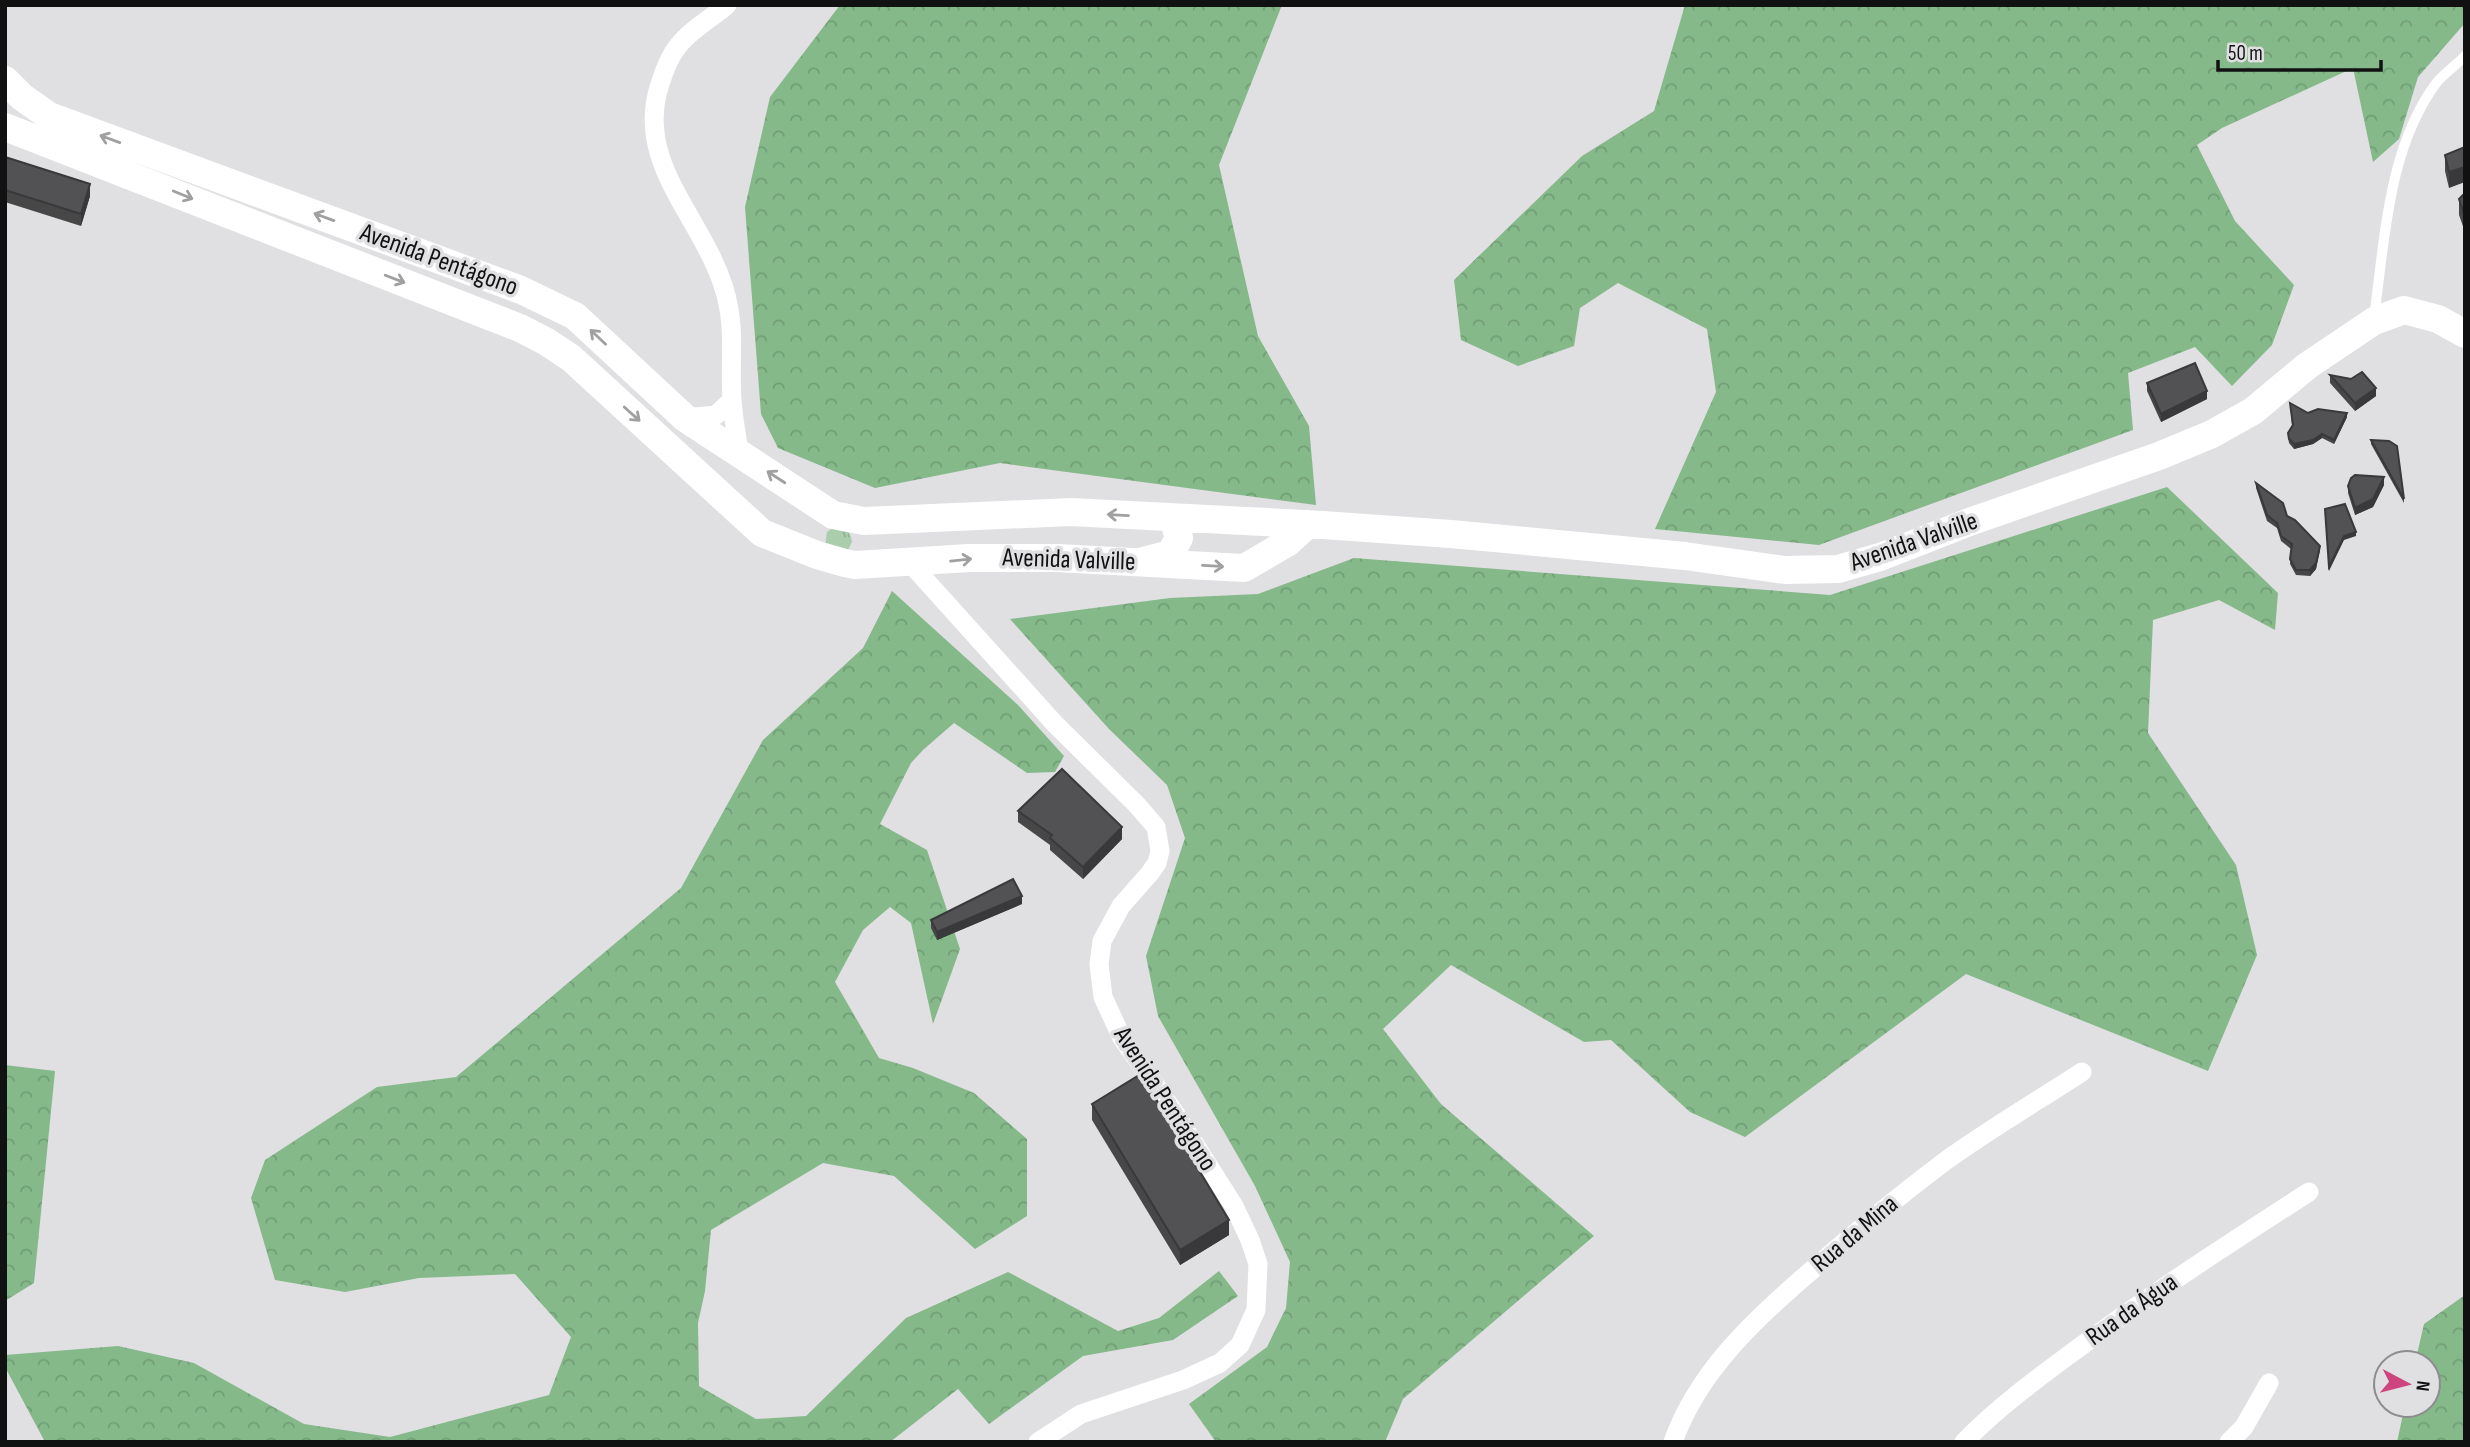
<svg xmlns="http://www.w3.org/2000/svg" width="2470" height="1447" viewBox="0 0 2470 1447" font-family="'Sofia Sans Condensed',sans-serif">
<style>
.grass{fill:url(#grass-tufts)}
.forest{fill:url(#forest-crowns)}
.lines{fill:none;stroke-linecap:round;stroke-linejoin:round}
.lane{stroke:#fff;stroke-width:10}
.street{stroke:#fff;stroke-width:19}
.secondary{stroke:#fff;stroke-width:28}
.wall{fill:#474748}
.shaded-wall{fill:#39393b}
.building{fill:#525254;stroke:#39393b;stroke-width:2}
.oneway{stroke:#a0a0a0}
.labels{text-anchor:middle;dominant-baseline:central;stroke-width:7;stroke-linejoin:round;paint-order:stroke}
.street-label{font-size:26px;fill:#111112;stroke:#e0dfe2}
</style>
<defs>
<pattern id="grass-tufts" width="24" height="20" patternUnits="userSpaceOnUse" patternTransform="scale(1.75)"><rect width="24" height="20" fill="#aaceac"/><path d="M3 7l-1-3M5 7V3M7 7l1-3M15 17l-1-3M17 17v-4M19 17l1-3" fill="none" stroke="#91b093"/></pattern>
<pattern id="forest-crowns" width="20" height="18" patternUnits="userSpaceOnUse" patternTransform="scale(1.75)"><rect width="20" height="18" fill="#85b98a"/><path d="M2 6a3 3 0 1 1 6 0M12 15a3 3 0 1 1 6 0" fill="none" stroke="#729e76"/></pattern>
</defs>
<rect width="100%" height="100%" fill="#e0dfe2"/>
<path class="grass" d="M 834,527 C 845,529 850,530 852,542 L 848,550 L 825,545 L 827,532 Z"/>
<path class="forest" d="M 840,5 L 1282,5 L 1219,165 L 1258,336 L 1309,426 L 1316,505 L 1000,463 L 875,488 L 778,448 L 761,414 L 745,207 L 770,97 Z
M 1685,5 L 2465,5 L 2465,23 L 2418,77 L 2399,139 L 2373,162 L 2353,68 L 2222,128 L 2197,145 L 2235,221 L 2294,285 L 2272,345 L 2232,386 L 2195,347 L 2128,373 L 2133,430 L 1819,545 L 1655,529 L 1716,392 L 1707,329 L 1618,283 L 1580,308 L 1574,346 L 1518,366 L 1461,340 L 1454,280 L 1582,156 L 1654,111 Z
M 2167,487 L 2278,593 L 2275,630 L 2219,600 L 2153,620 L 2148,733 L 2236,865 L 2257,955 L 2208,1071 L 1966,974 L 1745,1137 L 1690,1112 L 1611,1040 L 1584,1042 L 1451,965 L 1383,1029 L 1441,1104 L 1594,1236 L 1403,1399 L 1385,1442 L 1216,1442 L 1189,1404 L 1267,1347 L 1286,1308 L 1290,1262 L 1255,1186 L 1158,1016 L 1146,956 L 1185,838 L 1167,785 L 1109,729 L 1010,619 L 1170,598 L 1258,594 L 1354,558 L 1830,595 Z
M 892,591 L 1018,705 L 1064,756 L 1055,772 L 1027,773 L 954,723 L 923,750 L 911,763 L 880,824 L 927,850 L 960,949 L 933,1024 L 911,923 L 890,907 L 863,930 L 835,982 L 879,1058 L 913,1068 L 974,1093 L 1027,1139 L 1027,1216 L 975,1249 L 894,1176 L 823,1163 L 711,1230 L 705,1291 L 698,1323 L 699,1386 L 756,1419 L 806,1416 L 906,1318 L 1008,1272 L 1118,1331 L 1159,1318 L 1219,1271 L 1238,1296 L 1173,1340 L 1083,1356 L 989,1424 L 958,1389 L 890,1442 L 45,1442 L 5,1367 L 5,1355 L 118,1346 L 194,1363 L 304,1424 L 390,1437 L 549,1395 L 571,1337 L 515,1274 L 419,1278 L 345,1292 L 275,1280 L 251,1198 L 265,1160 L 377,1087 L 456,1077 L 681,888 L 763,740 L 863,648 Z
M 5,1065 L 55,1071 L 34,1283 L 5,1301 Z
M 2465,1295 L 2465,1442 L 2397,1442 L 2405,1405 L 2428,1405 L 2428,1363 L 2415,1363 L 2424,1324 Z"/>
<g class="lines">
<path class="lane" d="M 2374,317 C 2385,239 2388,147 2437,82 C 2445,73 2456,65 2465,56"/>
<path class="street" d="M 727,5 C 712,18 690,30 678,46 C 669,57 664,71 660,84 C 634,161 700,215 723,285 C 737,328 729,358 732,400 C 733,418 737,435 739,453
M 685,418 L 716,415 L 732,400
M 911,564 L 1055,724 L 1137,805 L 1156,827 L 1160,851 L 1157,863 L 1150,873 L 1121,906 L 1102,941 L 1099,964 L 1103,997 L 1122,1038 L 1177,1116 L 1234,1206 L 1250,1240 L 1258,1264 L 1256,1310 L 1240,1345 L 1220,1363 L 1183,1380 L 1081,1414 L 1038,1442
M 1673,1442 C 1698,1371 1757,1317 1812,1270 C 1855,1232 1899,1196 1944,1162 C 1988,1130 2036,1102 2082,1072
M 1964,1442 C 2000,1405 2042,1375 2084,1344 C 2157,1290 2233,1241 2309,1192
M 2229,1442 L 2244,1427 L 2269,1383"/>
<path class="secondary" d="M 5,80 L 22,97 L 49,116 L 521,290 L 575,316 L 685,418 L 833,515 L 864,521 L 1071,512 L 1323,525 L 1451,534 L 1685,556 L 1785,570 L 1838,569 L 1880,557 L 1972,521 L 2159,456 L 2212,434 L 2253,411 L 2307,366 L 2374,321 L 2404,310 L 2438,319 L 2465,334
M 5,127 L 520,328 L 547,342 L 571,358 L 762,533 L 817,555 L 845,563 L 855,565 L 969,558 L 1057,558 L 1244,568 L 1287,543 L 1308,524
M 1143,561 L 1170,554 L 1179,538 L 1173,518"/>
</g>
<path class="wall" d="M 2465,147 L 2449,188 L 2445,171 L 2445,155 Z
M 5,157 L 90,196 L 81,226 L 5,202 Z
M 2465,193 L 2465,232 L 2459,215 L 2459,199 Z
M 2330,375 L 2376,396 L 2355,411 L 2330,383 Z
M 2147,383 L 2207,399 L 2161,422 L 2147,391 Z
M 2290,403 L 2308,413 L 2347,417 L 2334,444 L 2322,438 L 2313,444 L 2294,449 L 2289,443 L 2288,437 L 2288,433 L 2292,425 Z
M 2371,440 L 2404,499 L 2404,503 L 2371,444 Z
M 2256,483 L 2320,551 L 2316,569 L 2310,576 L 2296,575 L 2290,564 L 2291,549 L 2281,541 L 2277,528 L 2267,521 L 2256,488 Z
M 2384,485 L 2373,507 L 2355,515 L 2348,493 L 2348,486 Z
M 1018,811 L 1122,839 L 1083,879 L 1050,850 L 1050,845 L 1018,822 Z
M 1022,904 L 937,940 L 931,928 L 931,920 Z
M 1092,1104 L 1229,1235 L 1180,1265 L 1092,1120 Z"/>
<path class="shaded-wall" d="M 2465,167 L 2465,182 L 2449,188 L 2449,172 Z
M 90,184 L 90,196 L 81,226 L 81,214 Z
M 2376,388 L 2376,396 L 2355,411 L 2355,403 Z
M 2207,391 L 2207,399 L 2161,422 L 2161,414 Z
M 2347,413 L 2347,417 L 2334,444 L 2334,440 Z
M 2322,434 L 2322,438 L 2313,444 L 2294,449 L 2294,444 Z
M 2384,477 L 2384,485 L 2373,507 L 2355,515 L 2355,508 Z
M 2356,532 L 2356,536 L 2344,540 L 2329,571 L 2329,567 L 2344,536 Z
M 2320,546 L 2316,569 L 2310,576 L 2310,570 Z
M 1122,827 L 1122,839 L 1083,879 L 1083,867 Z
M 1022,896 L 1022,904 L 937,940 L 937,932 Z
M 1229,1220 L 1229,1235 L 1180,1265 L 1180,1250 Z"/>
<path class="building" d="M 2465,147 L 2465,167 L 2449,172 L 2445,155 Z
M 5,157 L 90,184 L 81,214 L 5,190 Z
M 2465,193 L 2465,217 L 2459,199 Z
M 2195,363 L 2207,391 L 2161,414 L 2147,383 Z
M 2362,372 L 2376,388 L 2355,403 L 2330,375 L 2351,379 Z
M 2290,403 L 2308,413 L 2318,409 L 2347,413 L 2334,440 L 2322,434 L 2313,440 L 2294,444 L 2289,439 L 2288,433 L 2293,425 Z
M 2371,440 L 2389,441 L 2397,446 L 2404,499 Z
M 2355,475 L 2384,477 L 2373,499 L 2355,508 L 2348,486 L 2351,478 Z
M 2256,483 L 2283,503 L 2287,516 L 2295,520 L 2320,546 L 2316,563 L 2310,570 L 2296,570 L 2290,559 L 2292,544 L 2281,536 L 2277,523 L 2267,515 Z
M 2345,504 L 2356,532 L 2344,536 L 2329,567 L 2325,509 Z
M 1062,769 L 1122,827 L 1083,867 L 1050,838 L 1052,835 L 1018,811 Z
M 1013,879 L 1022,896 L 937,932 L 931,920 Z
M 1141,1074 L 1229,1220 L 1180,1250 L 1092,1104 Z"/>
<defs><path id="oneway-shaft" d="M-6 0H5M1.5-3L5.5 0L1.5 3" fill="none" stroke-width="1.6" stroke-linecap="round" stroke-linejoin="round" transform="scale(1.75)"/></defs>
<g class="oneway">
<use href="#oneway-shaft" transform="translate(110 139) rotate(-160)"/>
<use href="#oneway-shaft" transform="translate(183 195) rotate(22)"/>
<use href="#oneway-shaft" transform="translate(324 217) rotate(-160)"/>
<use href="#oneway-shaft" transform="translate(395 279) rotate(21)"/>
<use href="#oneway-shaft" transform="translate(598 337) rotate(-137)"/>
<use href="#oneway-shaft" transform="translate(632 414) rotate(42)"/>
<use href="#oneway-shaft" transform="translate(776 477) rotate(-147)"/>
<use href="#oneway-shaft" transform="translate(1118 515) rotate(-177)"/>
<use href="#oneway-shaft" transform="translate(961 560) rotate(-6)"/>
<use href="#oneway-shaft" transform="translate(1213 566) rotate(3)"/>
</g>
<g class="labels">
<g class="street-label">
<text transform="translate(439 260) rotate(20)">Avenida Pentágono</text>
<text transform="translate(1914 542) rotate(-19)">Avenida Valville</text>
<text transform="translate(1069 560) rotate(2)">Avenida Valville</text>
<text transform="translate(1165 1099) rotate(57)">Avenida Pentágono</text>
<text transform="translate(1855 1234) rotate(-40)">Rua da Mina</text>
<text transform="translate(2132 1310) rotate(-35)">Rua da Água</text>
</g>
</g>
<rect width="2470" height="1447" fill="none" stroke="#111112" stroke-width="14"/>
<g transform="translate(2407 1384) rotate(97)"><circle r="33" fill="#e0dfe2" stroke="#8d8d8f" stroke-width="2"/>
<path d="M0-5L12 26L0 18L-12 26Z" fill="#cd447e"/>
<text y="-10" font-size="19" font-weight="bold" text-anchor="middle" fill="#111112">N</text>
</g>
<path d="M2218 60v10h163v-10" fill="none" stroke="#111112" stroke-width="3.5"/>
<text x="2228" y="60" font-size="21" fill="#111112" stroke="#e0dfe2" stroke-width="5" paint-order="stroke">50 m</text>
</svg>
